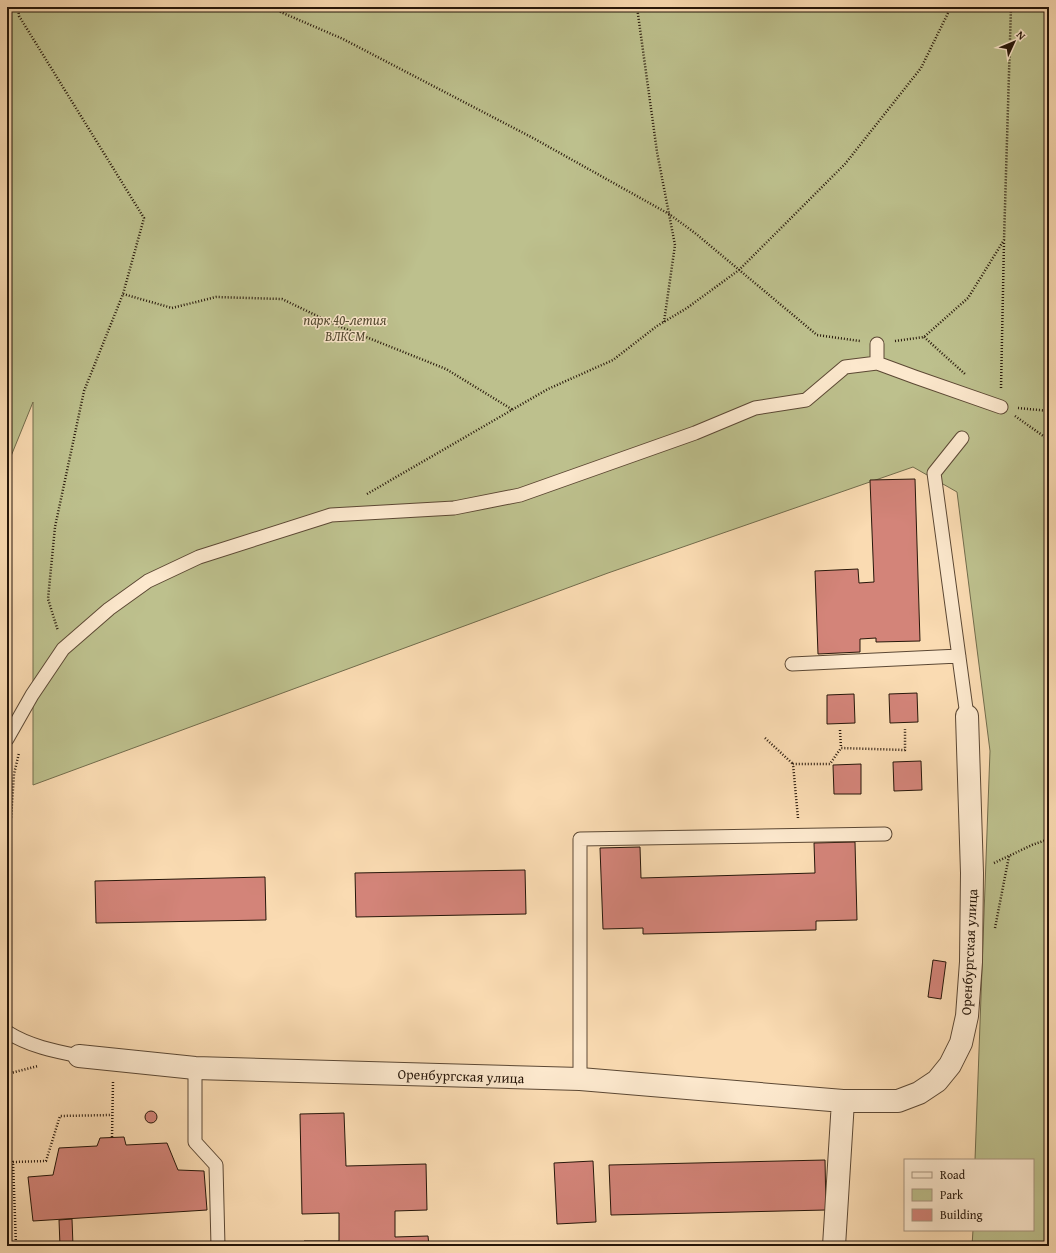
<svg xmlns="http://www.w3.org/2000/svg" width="1056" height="1253" viewBox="0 0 1056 1253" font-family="'Gentium Book Plus',serif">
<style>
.green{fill:#bdc08d;stroke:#726c4c}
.building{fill:#d38479;stroke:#27170a}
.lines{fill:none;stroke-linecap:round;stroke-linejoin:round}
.lane-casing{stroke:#5c4834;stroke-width:15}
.street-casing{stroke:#5c4834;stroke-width:24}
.path{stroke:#27170a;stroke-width:2.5;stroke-dasharray:1 2;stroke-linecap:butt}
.lane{stroke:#fce8cd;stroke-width:13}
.street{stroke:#fce8cd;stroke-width:22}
.labels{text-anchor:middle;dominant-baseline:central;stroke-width:3;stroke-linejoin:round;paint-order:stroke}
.park-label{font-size:14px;font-style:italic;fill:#544a31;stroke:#fce8cd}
.street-label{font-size:14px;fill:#27170a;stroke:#fce8cd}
</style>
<rect width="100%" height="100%" fill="#fadbb2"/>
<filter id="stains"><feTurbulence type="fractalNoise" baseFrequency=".005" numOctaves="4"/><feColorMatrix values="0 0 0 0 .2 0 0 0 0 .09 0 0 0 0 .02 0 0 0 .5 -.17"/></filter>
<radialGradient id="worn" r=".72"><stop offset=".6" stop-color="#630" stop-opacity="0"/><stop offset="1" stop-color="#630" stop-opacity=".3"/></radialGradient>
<path class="green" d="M 7,7 L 1049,7 L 1049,1246 L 972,1246 L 973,1230 L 1033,1230 L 1033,1160 L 975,1160 L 990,751 L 957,492 L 913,467 L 608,573 L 33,785 L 33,402 L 7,466 Z"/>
<path class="building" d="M 915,479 L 920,641 L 876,642 L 876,638 L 860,639 L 860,652 L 818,654 L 815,571 L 858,569 L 859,583 L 874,582 L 870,480 Z
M 917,693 L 918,722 L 890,723 L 889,694 Z
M 854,694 L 855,723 L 827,724 L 827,695 Z
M 921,761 L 922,790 L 894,791 L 893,762 Z
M 861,764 L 861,794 L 834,794 L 833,765 Z
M 855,842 L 857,920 L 816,921 L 816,930 L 643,934 L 643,928 L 603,929 L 600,848 L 640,847 L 641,878 L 815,873 L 814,843 Z
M 525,870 L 526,914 L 356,917 L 355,873 Z
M 265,877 L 266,920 L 96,923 L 95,881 Z
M 933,960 L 946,962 L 941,999 L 928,997 Z
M145 1117a6 6 0 1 1 12 0a6 6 0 1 1-12 0Z
M 344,1113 L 346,1166 L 426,1164 L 427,1210 L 395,1211 L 395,1237 L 428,1236 L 429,1246 L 385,1246 L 385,1245 L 304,1246 L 304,1241 L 339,1241 L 339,1213 L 302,1214 L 300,1114 Z
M 124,1137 L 126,1145 L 167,1143 L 178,1170 L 204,1171 L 207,1210 L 33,1221 L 28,1177 L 53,1175 L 59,1148 L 97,1146 L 100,1138 Z
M 825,1160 L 826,1210 L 611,1215 L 609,1165 Z
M 593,1161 L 596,1222 L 557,1224 L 554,1163 Z
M 72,1219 L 73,1246 L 60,1246 L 59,1220 Z"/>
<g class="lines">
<defs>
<path id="lane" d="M 877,363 L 877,344
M 962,438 L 934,473 L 967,716
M 792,664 L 959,656
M 7,739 L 32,695 L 63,649 L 109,609 L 148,581 L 199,557 L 331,515 L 454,508 L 520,495 L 695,433 L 755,408 L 806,400 L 845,367 L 877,363 L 915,377 L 1001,407
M 7,1032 C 29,1046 54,1051 79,1056
M 195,1068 L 195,1142 L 216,1165 L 218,1246
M 580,1079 L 580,839 L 885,834"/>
<path id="street" d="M 79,1056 L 195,1068 L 580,1079 L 843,1101 L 898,1101 L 919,1093 L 937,1081 L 950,1065 L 961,1043 L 967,1016 L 971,962 L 972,873 L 967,716
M 834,1246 L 843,1101"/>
</defs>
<use href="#lane" class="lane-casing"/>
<use href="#street" class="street-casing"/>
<path class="path" d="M 18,7 L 19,16 L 144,218 L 123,294 L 84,391 L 55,527 L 48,599 L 58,631
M 269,7 L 343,39 L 533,138 L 669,214 L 695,233 L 817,335 L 860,341
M 637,7 L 657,152 L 675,245 L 664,322
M 123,294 L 172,308 L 216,297 L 282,299 L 336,325 L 446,369 L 513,410
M 924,337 L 965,374
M 895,341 L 924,337 L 968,298 L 1004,240 L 1011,7
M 1001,388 L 1004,242
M 1018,408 L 1049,411
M 1015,416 L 1049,440
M 367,494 L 548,389 L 613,360 L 657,326 L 687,308 L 739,270 L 845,164 L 921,68 L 951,7
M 840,730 L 841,748
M 765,738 L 793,764
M 798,818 L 793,764 L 830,764 L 841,748 L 905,750 L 905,729
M 7,838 L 11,818 L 14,774 L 19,753
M 994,863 L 1032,845 L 1049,839
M 995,928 L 1009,856
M 7,1074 L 38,1066
M 112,1137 L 113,1082
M 16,1246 L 13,1162 L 46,1161 L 60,1116 L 112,1115"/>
<use href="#lane" class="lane"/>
<use href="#street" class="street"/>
</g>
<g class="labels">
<g class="park-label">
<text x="345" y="320">парк 40-летия<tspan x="345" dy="16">ВЛКСМ</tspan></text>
</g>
<g class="street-label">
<text transform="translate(969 952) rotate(-87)">Оренбургская улица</text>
<text transform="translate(461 1076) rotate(2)">Оренбургская улица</text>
</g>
</g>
<rect width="1056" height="1253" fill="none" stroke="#fadbb2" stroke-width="24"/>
<rect x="8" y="8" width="1040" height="1237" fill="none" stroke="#27170a" stroke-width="2"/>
<rect x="12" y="12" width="1032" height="1229" fill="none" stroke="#27170a"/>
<rect x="904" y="1159" width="130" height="72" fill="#fce8cd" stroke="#a7947f"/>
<rect x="912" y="1172" width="20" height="6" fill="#fce8cd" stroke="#a7947f"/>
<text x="940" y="1179" font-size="12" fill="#27170a">Road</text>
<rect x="912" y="1189" width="20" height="12" fill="#bdc08d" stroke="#a7947f"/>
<text x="940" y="1199" font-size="12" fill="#27170a">Park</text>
<rect x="912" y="1209" width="20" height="12" fill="#d38479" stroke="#a7947f"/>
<text x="940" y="1219" font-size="12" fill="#27170a">Building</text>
<g transform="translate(1014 42) rotate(46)" stroke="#fce8cd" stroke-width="3" paint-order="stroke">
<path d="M0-3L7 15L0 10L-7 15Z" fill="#27170a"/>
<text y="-6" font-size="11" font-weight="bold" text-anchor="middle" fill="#27170a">N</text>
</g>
<rect width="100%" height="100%" filter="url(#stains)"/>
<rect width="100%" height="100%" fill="url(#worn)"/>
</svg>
